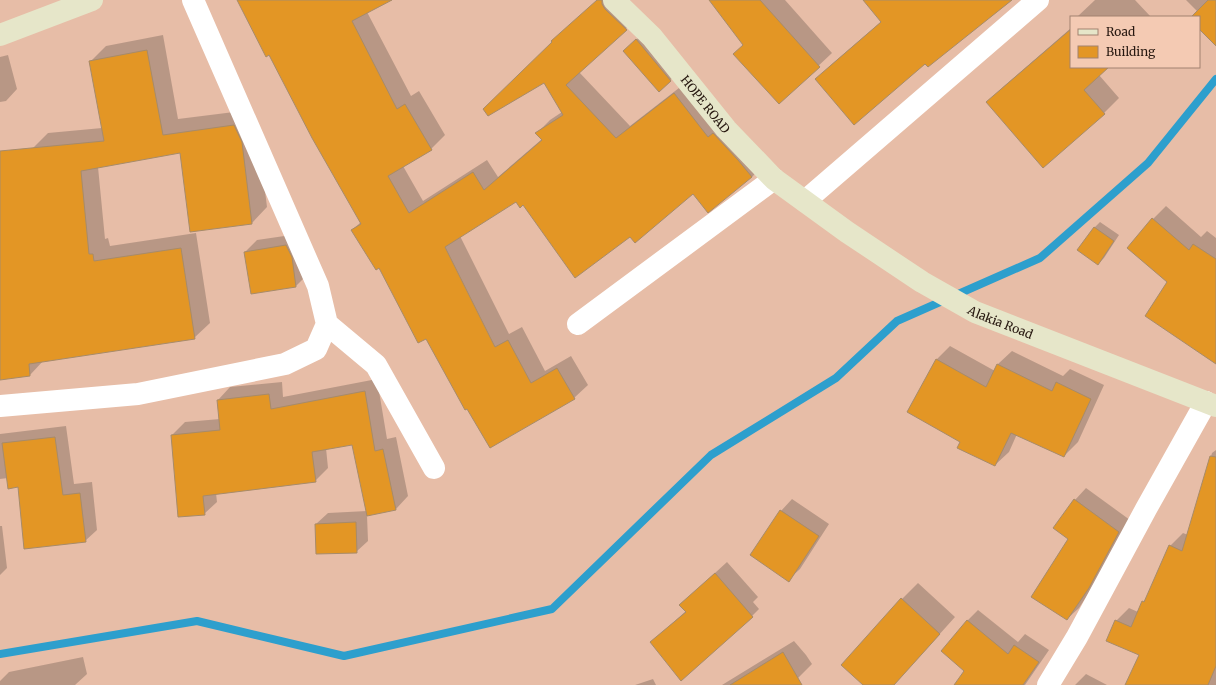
<svg xmlns="http://www.w3.org/2000/svg" width="1216" height="685" viewBox="0 0 1216 685" font-family="Merriweather,serif">
<style>
.shadow{fill:#0003}
.lines{fill:none;stroke-linecap:round;stroke-linejoin:round}
.stream{stroke:#2d9fcd;stroke-width:8}
.building{fill:#e39625;stroke:#a78b6a}
.street{stroke:#fff;stroke-width:22}
.secondary{stroke:#e6e6c9;stroke-width:22}
.labels{text-anchor:middle;dominant-baseline:central;stroke-width:3;stroke-linejoin:round;paint-order:stroke}
.street-label{font-size:12px;fill:#26170f;stroke:#f4cab3}
</style>
<rect width="100%" height="100%" fill="#e7bda7"/>
<path class="shadow" d="M 238,0 L 383,0 L 367,12 L 411,96 L 419,91 L 445,135 L 431,149 L 403,166 L 423,201 L 487,160 L 498,177 L 542,139 L 537,133 L 550,120 L 562,112 L 544,82 L 597,0 L 623,0 L 640,16 L 579,72 L 630,126 L 688,81 L 765,163 L 752,177 L 693,193 L 631,235 L 516,201 L 460,236 L 509,334 L 522,327 L 545,371 L 571,356 L 588,385 L 574,398 L 490,447 L 427,338 L 379,267 L 352,230 L 361,222 L 269,54 Z
M 710,0 L 785,0 L 832,53 L 779,103 L 744,45 Z
M 865,0 L 1012,0 L 928,66 L 925,62 L 817,79 L 831,65 L 882,21 Z
M 1095,0 L 1135,0 L 1151,17 L 1077,17 Z
M 1186,0 L 1216,0 L 1216,45 L 1199,27 L 1199,17 L 1193,17 L 1198,12 Z
M 648,28 L 682,69 L 659,91 L 636,40 Z
M 1071,28 L 1071,67 L 1108,67 L 1099,75 L 1119,98 L 1104,113 L 1043,166 L 988,102 L 1003,87 Z
M 163,35 L 178,119 L 250,110 L 257,126 L 267,207 L 252,223 L 181,152 L 98,167 L 105,239 L 108,238 L 110,246 L 196,233 L 210,323 L 194,338 L 44,360 L 30,375 L 0,379 L 0,155 L 32,149 L 48,133 L 102,128 L 90,62 L 106,46 Z
M 8,55 L 17,89 L 6,101 L 0,102 L 0,57 Z
M 1166,206 L 1201,237 L 1207,231 L 1216,238 L 1216,361 L 1169,282 L 1129,248 L 1153,219 Z
M 1100,222 L 1119,235 L 1104,258 L 1098,264 L 1079,250 L 1095,227 Z
M 298,234 L 307,275 L 296,286 L 245,252 L 257,240 Z
M 950,346 L 995,371 L 998,364 L 1012,351 L 1063,376 L 1070,369 L 1104,385 L 1078,442 L 1064,456 L 1017,434 L 1009,452 L 995,465 L 961,441 L 908,411 L 937,359 Z
M 377,379 L 387,439 L 396,437 L 408,496 L 396,509 L 367,515 L 368,541 L 356,552 L 316,524 L 328,513 L 367,511 L 353,443 L 326,448 L 328,468 L 315,481 L 216,493 L 217,502 L 204,514 L 172,435 L 185,422 L 220,419 L 218,400 L 230,387 L 282,382 L 283,397 Z
M 66,426 L 74,484 L 92,482 L 97,530 L 85,541 L 8,478 L 0,479 L 0,434 Z
M 1216,450 L 1216,685 L 1126,685 L 1140,654 L 1116,621 L 1129,608 L 1138,612 L 1143,602 L 1147,598 L 1170,546 L 1183,533 L 1188,535 L 1212,453 Z
M 1086,488 L 1130,520 L 1100,576 L 1079,608 L 1067,619 L 1069,538 L 1055,528 L 1075,500 Z
M 792,499 L 829,524 L 800,569 L 788,580 L 781,511 Z
M 0,526 L 2,526 L 7,568 L 0,575 Z
M 727,562 L 758,597 L 753,602 L 759,609 L 748,620 L 651,642 L 686,611 L 680,605 Z
M 918,583 L 955,617 L 894,685 L 865,685 L 902,599 Z
M 978,610 L 1018,642 L 1025,634 L 1049,650 L 1025,685 L 956,685 L 966,671 L 967,621 Z
M 794,641 L 806,655 L 812,664 L 798,678 L 787,685 L 722,685 Z
M 83,657 L 87,674 L 75,685 L 0,685 L 0,681 L 9,672 Z
M 1086,674 L 1107,685 L 1075,685 Z
M 653,679 L 656,685 L 635,685 Z"/>
<g class="lines">
<path class="stream" d="M 0,654 L 197,621 L 344,656 L 552,609 L 711,455 L 836,378 L 897,321 L 1040,258 L 1148,163 L 1216,79"/>
</g>
<path class="building" d="M 237,0 L 392,0 L 352,21 L 397,109 L 405,104 L 432,150 L 388,176 L 409,213 L 473,172 L 484,190 L 542,140 L 535,133 L 563,115 L 544,83 L 488,116 L 483,109 L 552,42 L 551,41 L 597,0 L 602,0 L 602,4 L 605,9 L 627,30 L 566,85 L 616,138 L 674,93 L 708,137 L 713,133 L 738,160 L 752,177 L 708,213 L 693,194 L 635,243 L 630,237 L 575,278 L 523,205 L 520,208 L 516,202 L 445,247 L 495,347 L 508,340 L 531,383 L 557,368 L 575,399 L 490,448 L 467,409 L 465,410 L 426,339 L 418,343 L 379,268 L 376,270 L 351,230 L 361,224 L 312,138 L 269,55 L 266,57 Z
M 709,0 L 760,0 L 820,67 L 779,104 L 733,54 L 743,45 Z
M 863,0 L 1012,0 L 928,67 L 925,64 L 854,125 L 815,79 L 881,22 Z
M 1208,0 L 1216,0 L 1216,46 L 1199,29 L 1199,17 L 1191,17 Z
M 1071,29 L 1071,67 L 1109,67 L 1084,90 L 1105,114 L 1043,168 L 986,102 Z
M 636,39 L 671,81 L 659,92 L 623,51 Z
M 147,50 L 163,135 L 234,125 L 242,142 L 252,224 L 190,232 L 180,153 L 81,171 L 89,254 L 93,254 L 94,261 L 181,248 L 195,339 L 29,364 L 30,376 L 0,380 L 0,151 L 104,141 L 89,61 Z
M 1152,218 L 1189,250 L 1193,244 L 1216,259 L 1216,364 L 1145,316 L 1167,282 L 1127,248 Z
M 1094,227 L 1114,241 L 1098,265 L 1077,250 Z
M 286,245 L 292,257 L 296,287 L 251,294 L 244,252 Z
M 936,359 L 986,387 L 997,364 L 1052,391 L 1056,382 L 1091,399 L 1064,457 L 1011,433 L 995,466 L 957,448 L 960,442 L 907,412 Z
M 365,391 L 375,451 L 383,449 L 396,510 L 367,516 L 352,445 L 312,452 L 316,482 L 203,496 L 205,515 L 178,517 L 171,435 L 220,430 L 217,400 L 269,394 L 271,409 Z
M 55,437 L 63,495 L 80,493 L 86,542 L 24,549 L 18,487 L 8,489 L 2,443 Z
M 1210,456 L 1216,457 L 1216,666 L 1208,685 L 1125,685 L 1139,655 L 1106,641 L 1115,620 L 1131,627 L 1142,601 L 1144,602 L 1169,545 L 1182,551 Z
M 1074,499 L 1119,532 L 1089,588 L 1067,620 L 1031,597 L 1068,539 L 1053,528 Z
M 780,510 L 819,536 L 789,582 L 750,555 Z
M 356,522 L 357,553 L 316,554 L 315,524 Z
M 715,573 L 753,617 L 681,681 L 650,642 L 686,612 L 679,605 Z
M 901,598 L 940,634 L 894,685 L 863,685 L 841,665 Z
M 967,620 L 1008,654 L 1014,645 L 1039,662 L 1023,685 L 954,685 L 964,671 L 941,651 Z
M 783,652 L 802,685 L 730,685 Z"/>
<g class="lines">
<path class="street" d="M 805,201 L 1038,0
M 327,324 L 376,365 L 434,468
M 578,324 L 774,179
M 0,406 L 138,394 L 285,364 L 316,349 L 327,324 L 318,286 L 193,0
M 1048,685 L 1077,637 L 1146,509 L 1206,402"/>
<g class="secondary">
<path id="s1" d="M 614,0 L 652,37 L 726,129 L 774,179 L 847,232 L 922,282 L 975,312 L 1216,406"/>
<path d="M 0,35 L 92,0"/>
</g>
</g>
<g class="labels">
<g class="street-label">
<text stroke="none"><textPath href="#s1" startOffset="139">HOPE ROAD</textPath></text>
<text stroke="none"><textPath href="#s1" startOffset="509">Alakia Road</textPath></text>
</g>
</g>
<rect x="1070" y="16" width="130" height="52" fill="#f4cab3" stroke="#a28271"/>
<rect x="1078" y="29" width="20" height="6" fill="#e6e6c9" stroke="#a28271"/>
<text x="1106" y="36" font-size="12" fill="#26170f">Road</text>
<rect x="1078" y="46" width="20" height="12" fill="#e39625" stroke="#a28271"/>
<text x="1106" y="56" font-size="12" fill="#26170f">Building</text>
</svg>
